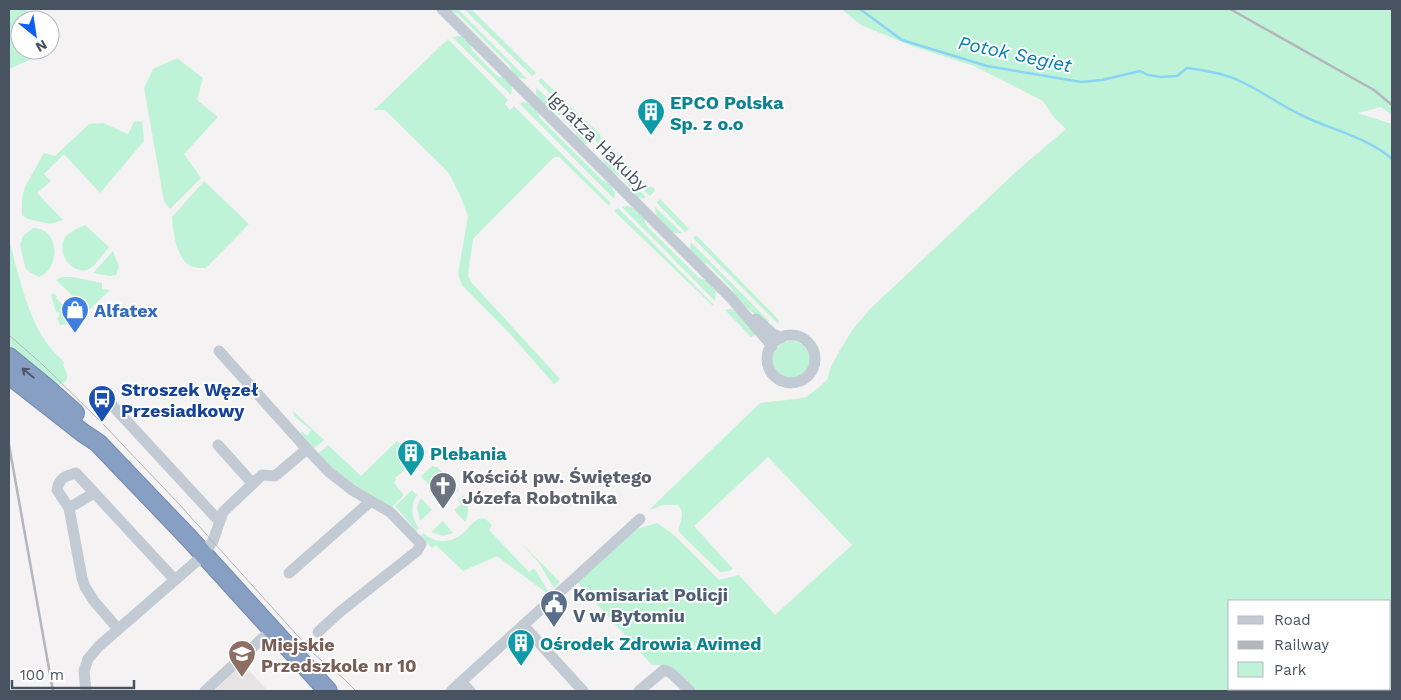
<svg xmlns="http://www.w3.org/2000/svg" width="1401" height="700" viewBox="0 0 1401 700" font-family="'Work Sans',sans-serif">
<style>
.education{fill:#e5e3e4}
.green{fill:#bff3d8;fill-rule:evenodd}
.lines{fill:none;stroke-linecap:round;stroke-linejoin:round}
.stream{stroke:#89d4f3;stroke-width:2.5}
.highway-casing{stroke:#728aaf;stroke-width:20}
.minor{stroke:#c2cbd4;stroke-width:11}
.highway{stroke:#879fc3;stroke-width:18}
.tram{stroke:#b3b6bd;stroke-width:1}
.rail{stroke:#b3b6bd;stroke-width:2.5}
.oneway{stroke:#4b5766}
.labels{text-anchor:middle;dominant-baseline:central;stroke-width:4;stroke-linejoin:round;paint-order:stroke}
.culture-label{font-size:18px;font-weight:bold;fill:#0d838f;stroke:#fff;text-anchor:start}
.street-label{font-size:18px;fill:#485361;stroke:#fff}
.shop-label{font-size:18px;font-weight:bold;fill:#366cbe;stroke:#fff;text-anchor:start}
.transit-label{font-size:18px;font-weight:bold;fill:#164399;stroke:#fff;text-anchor:start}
.worship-label{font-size:18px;font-weight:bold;fill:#5b616d;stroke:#fff;text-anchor:start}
.service-label{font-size:18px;font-weight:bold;fill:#4e5e75;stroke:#fff;text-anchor:start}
.education-label{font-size:18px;font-weight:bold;fill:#785e54;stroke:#fff;text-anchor:start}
.water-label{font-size:19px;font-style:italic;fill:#037eb2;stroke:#fff}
</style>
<rect width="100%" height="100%" fill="#f4f2f2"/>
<path class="education" d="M 243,664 L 268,691 L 214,691 Z"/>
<path class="green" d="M 9,9 L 26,9 L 33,20 L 20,20 L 20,50 L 37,50 L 36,57 L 9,69 Z
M 448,9 L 458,9 L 527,79 C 517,79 513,75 510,66 L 458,14 L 450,11 Z
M 464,9 L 471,9 L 536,73 L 532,76 Z
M 841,9 L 1392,9 L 1392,115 L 1381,107 L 1358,113 L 1392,124 L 1392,691 L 697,691 C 683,677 674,664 652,665 L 577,582 L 637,529 L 657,523 L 673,534 L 719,580 L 739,575 L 775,615 L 852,545 L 768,457 L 694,526 L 733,569 L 729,571 L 720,572 L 678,531 C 680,522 686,513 678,505 L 663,505 L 649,510 L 760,403 L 796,399 L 806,397 L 818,388 L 827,380 L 831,367 L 839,352 L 853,329 L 870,309 L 1018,170 L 1066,129 L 1053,116 L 1043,101 L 974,66 L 912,46 L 861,25 ZM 1230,601 L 1390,601 L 1390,689 L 1230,689 Z
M 460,36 L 469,42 L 472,50 L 497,76 L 505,78 L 511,84 L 512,90 L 511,95 L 452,37 Z
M 448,39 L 508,100 L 505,104 L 510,110 L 514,106 L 611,203 L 609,206 L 559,157 L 554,157 L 473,239 L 468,275 L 471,282 L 560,379 L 554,384 L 512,336 L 462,285 L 458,274 L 468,216 L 459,193 L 448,172 L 385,110 L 374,110 Z
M 177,58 L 203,78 L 197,100 L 218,117 L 184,154 L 201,178 L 170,209 L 164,201 L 144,88 L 153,69 Z
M 541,78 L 572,108 L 600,134 L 601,138 L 598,143 L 538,81 Z
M 536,87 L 594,144 L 582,143 L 578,139 L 575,131 L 550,106 L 542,103 L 538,98 L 536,94 Z
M 525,102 C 534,105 537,110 540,118 L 602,180 L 610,184 L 615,193 L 614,199 L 519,103 Z
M 142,121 L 144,141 L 100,193 L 64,154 L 44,174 L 51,181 L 37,193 L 63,220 L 50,224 L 28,219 L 22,215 L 22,198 L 25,187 L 44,153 L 55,156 L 89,124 L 103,123 L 128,134 L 134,122 Z
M 609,145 L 649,187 L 653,187 L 655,190 L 650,196 L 605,150 Z
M 602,154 L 646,197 C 641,201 636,196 631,192 C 626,171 603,176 602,154 Z
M 204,181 L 249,224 L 206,268 C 202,268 197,268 193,267 C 177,262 173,232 172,217 Z
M 660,199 L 663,202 L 689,229 L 685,232 L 657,203 Z
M 627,206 C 638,207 644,217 647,226 L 699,278 L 706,280 L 716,292 L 715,301 L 622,207 Z
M 655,207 L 682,233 C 669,236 655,219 655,207 Z
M 618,208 L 714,305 L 713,306 L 614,211 Z
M 85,225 L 109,247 C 104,253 94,268 87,270 C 70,274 56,251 65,238 C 69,232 78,228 85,225 Z
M 33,228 C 60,228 61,268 39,277 L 29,272 L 25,267 L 20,244 L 23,236 Z
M 696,235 L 779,320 L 778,324 L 693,238 Z
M 9,240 C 19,275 28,323 53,351 C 56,355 61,358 64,362 L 63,365 C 71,380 68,380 54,388 L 9,353 Z
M 691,242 L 769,321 L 767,324 L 742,304 L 736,298 L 733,290 L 708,264 L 700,262 L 693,254 L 690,248 Z
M 113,251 L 119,267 L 116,275 L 110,276 L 93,273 Z
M 62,277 L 72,277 L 102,283 L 102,289 L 110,290 L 88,311 L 56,280 Z
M 54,293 L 57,296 L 56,298 L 72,314 L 71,327 L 65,324 L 60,325 L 57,318 L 59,317 L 59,312 L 56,312 L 51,295 Z
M 730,309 L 734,310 L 757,334 L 754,336 L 751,337 L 725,310 Z
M772 360a19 19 0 1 1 38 0a19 19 0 1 1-38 0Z
M 293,411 L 324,440 L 313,449 L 302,437 L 301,432 L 303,432 L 307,436 L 311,430 L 294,416 Z
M 397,441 L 417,460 L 412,465 L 409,463 L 404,467 L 406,469 L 395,478 L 396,480 L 394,483 L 403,494 L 403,496 L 392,507 L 344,479 L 318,454 L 328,445 L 361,476 Z
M 418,441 L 427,453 L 419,460 L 407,447 L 412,443 L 414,444 Z
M 432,466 L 437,467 L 442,472 C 441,480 434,480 428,484 L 421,476 Z
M 437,485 L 450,485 L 459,490 L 453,496 L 450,492 L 443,499 L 432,487 Z
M 412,490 L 417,495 C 410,505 411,518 419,528 L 416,531 L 395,506 Z
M 463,495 C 469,503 470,513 465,522 L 454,510 L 461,504 L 458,500 Z
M 421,498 L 432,510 L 420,521 L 417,507 Z
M 481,518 L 486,519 L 492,525 L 489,530 L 529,572 L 533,569 L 535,569 L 548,591 L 548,594 L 497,556 L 463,571 L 436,545 L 432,548 L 421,536 L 424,533 C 434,544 451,543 462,534 C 469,528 472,521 481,518 Z
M 443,521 L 453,533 L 443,536 L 431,532 Z
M 522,544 L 560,582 L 554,588 L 539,563 Z"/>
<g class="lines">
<path class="stream" d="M 860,9 L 902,40 L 987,66 L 1081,82 L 1102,80 L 1140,71 L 1148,75 L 1161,77 L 1177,76 L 1187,68 C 1204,70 1226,74 1242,82 C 1263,92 1282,106 1303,116 C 1332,130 1367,137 1392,159"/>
<defs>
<path id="highway" d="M 9,357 L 48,389 L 75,413
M 9,375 L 83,433 L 98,443 L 188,537 L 328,691"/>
</defs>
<use href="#highway" class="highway-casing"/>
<path class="minor" d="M 442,9 L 730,297 L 772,346
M 756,319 L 772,333 L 781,338
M767 359a24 24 0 1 1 48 0a24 24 0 1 1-48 0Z
M 219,351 L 307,449 L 329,472 L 352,490 L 390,512 L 421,544 L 417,551 L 341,611 L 318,632
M 99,391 L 219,521
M 218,445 L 253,484
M 69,508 L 94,493
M 289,573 L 371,501
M 523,625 L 583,691
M 118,629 L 94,601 L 85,587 L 82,578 L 69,508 L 57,490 C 59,478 65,476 76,473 L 175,580
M 461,682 L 470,691
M 86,691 L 84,671 L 88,659 L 99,646 L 198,560 L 213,541 L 223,512 L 262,475 L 275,476 L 307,449
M 205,691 L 265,636
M 451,691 L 640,519
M 639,691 L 664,670 L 671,673 L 690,691"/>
<use href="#highway" class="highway"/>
<path class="tram" d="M 9,335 L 43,365 L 102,423 L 179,504 L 315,655 L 344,679 L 356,691"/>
<path class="rail" d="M 1230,9 L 1374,90 L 1392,105
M 9,445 L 53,691"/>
</g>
<defs><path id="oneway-shaft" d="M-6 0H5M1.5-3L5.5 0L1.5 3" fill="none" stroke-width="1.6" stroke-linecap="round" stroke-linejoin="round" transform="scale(1.25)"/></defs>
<use class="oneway" href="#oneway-shaft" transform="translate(28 373) rotate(-141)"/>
<defs>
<symbol id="building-pin" viewBox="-11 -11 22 30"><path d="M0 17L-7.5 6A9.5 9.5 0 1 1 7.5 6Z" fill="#0f9aa8" stroke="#fff"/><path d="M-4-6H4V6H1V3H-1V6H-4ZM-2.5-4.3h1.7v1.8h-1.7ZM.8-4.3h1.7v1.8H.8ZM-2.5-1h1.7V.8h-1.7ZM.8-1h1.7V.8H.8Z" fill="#fff"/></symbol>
<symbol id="shop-pin" viewBox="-11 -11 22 30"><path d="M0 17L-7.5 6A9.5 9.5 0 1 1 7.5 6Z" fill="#3f7fe0" stroke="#fff"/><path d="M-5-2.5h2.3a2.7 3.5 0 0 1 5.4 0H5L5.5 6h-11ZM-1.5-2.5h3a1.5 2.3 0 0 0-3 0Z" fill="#fff"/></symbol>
<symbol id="bus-pin" viewBox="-11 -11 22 30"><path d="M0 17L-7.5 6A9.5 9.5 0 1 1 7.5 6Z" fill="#1a4fb4" stroke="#fff"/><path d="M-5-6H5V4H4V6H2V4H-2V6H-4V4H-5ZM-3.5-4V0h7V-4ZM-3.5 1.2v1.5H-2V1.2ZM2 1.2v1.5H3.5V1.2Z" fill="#fff"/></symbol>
<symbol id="church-pin" viewBox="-11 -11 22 30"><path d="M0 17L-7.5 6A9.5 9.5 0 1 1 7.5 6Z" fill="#6b7280" stroke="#fff"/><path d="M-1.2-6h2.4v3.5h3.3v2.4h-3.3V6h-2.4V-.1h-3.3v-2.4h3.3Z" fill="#fff"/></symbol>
<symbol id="civic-pin" viewBox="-11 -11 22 30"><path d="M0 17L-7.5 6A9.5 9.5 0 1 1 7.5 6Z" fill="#5c6f8a" stroke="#fff"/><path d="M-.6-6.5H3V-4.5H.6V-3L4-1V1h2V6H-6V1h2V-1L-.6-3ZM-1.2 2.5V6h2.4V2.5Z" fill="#fff"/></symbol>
<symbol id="school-pin" viewBox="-11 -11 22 30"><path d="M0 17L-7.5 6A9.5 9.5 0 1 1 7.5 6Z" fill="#8d6e63" stroke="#fff"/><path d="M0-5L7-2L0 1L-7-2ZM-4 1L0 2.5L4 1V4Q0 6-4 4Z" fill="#fff"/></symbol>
</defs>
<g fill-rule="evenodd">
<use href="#building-pin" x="635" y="96" width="32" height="43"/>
<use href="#shop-pin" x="59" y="294" width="32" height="43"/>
<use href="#bus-pin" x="86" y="383" width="32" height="43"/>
<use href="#building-pin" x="395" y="437" width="32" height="43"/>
<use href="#church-pin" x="427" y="470" width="32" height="43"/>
<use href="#civic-pin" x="538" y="588" width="32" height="43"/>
<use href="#building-pin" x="505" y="627" width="32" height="43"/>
<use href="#school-pin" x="226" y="638" width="32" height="43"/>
</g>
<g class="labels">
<g class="culture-label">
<text x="670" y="102">EPCO Polska<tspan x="670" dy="21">Sp. z o.o</tspan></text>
<text x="430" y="453">Plebania</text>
<text x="540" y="643">Ośrodek Zdrowia Avimed</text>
</g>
<g class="street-label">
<text transform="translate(598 141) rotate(45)">Ignatza Hakuby</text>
</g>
<g class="shop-label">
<text x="94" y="310">Alfatex</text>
</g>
<g class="transit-label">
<text x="121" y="389">Stroszek Węzeł<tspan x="121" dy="21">Przesiadkowy</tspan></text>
</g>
<g class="worship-label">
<text x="462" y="476">Kościół pw. Świętego<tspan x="462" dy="21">Józefa Robotnika</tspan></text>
</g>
<g class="service-label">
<text x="573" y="594">Komisariat Policji<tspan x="573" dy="21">V w Bytomiu</tspan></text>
</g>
<g class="education-label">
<text x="261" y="644">Miejskie<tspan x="261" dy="21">Przedszkole nr 10</tspan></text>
</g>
<g class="water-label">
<text transform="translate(1015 54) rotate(12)">Potok Segiet</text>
</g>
</g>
<rect width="1401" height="700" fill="none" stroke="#485361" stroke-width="20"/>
<rect x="1228" y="600" width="162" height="90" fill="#ffffff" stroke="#b6bac0"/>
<rect x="1238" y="616" width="25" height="8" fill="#c2cbd4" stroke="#b6bac0"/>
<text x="1274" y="625" font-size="15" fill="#485361">Road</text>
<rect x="1238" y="641" width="25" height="8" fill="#b3b6bd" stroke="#b6bac0"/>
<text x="1274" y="650" font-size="15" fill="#485361">Railway</text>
<rect x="1238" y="662" width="25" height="15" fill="#bff3d8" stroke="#b6bac0"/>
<text x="1274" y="675" font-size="15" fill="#485361">Park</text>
<g transform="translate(35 35) rotate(150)"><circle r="24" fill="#ffffff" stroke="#b6bac0"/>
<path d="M0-4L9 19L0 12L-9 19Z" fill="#0d5ef3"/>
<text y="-8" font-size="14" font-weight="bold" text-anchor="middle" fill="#485361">N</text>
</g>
<path d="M12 680v8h122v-8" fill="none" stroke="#485361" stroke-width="2.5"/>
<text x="20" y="680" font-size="15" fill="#485361" stroke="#ffffff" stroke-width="4" paint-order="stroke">100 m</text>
</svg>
